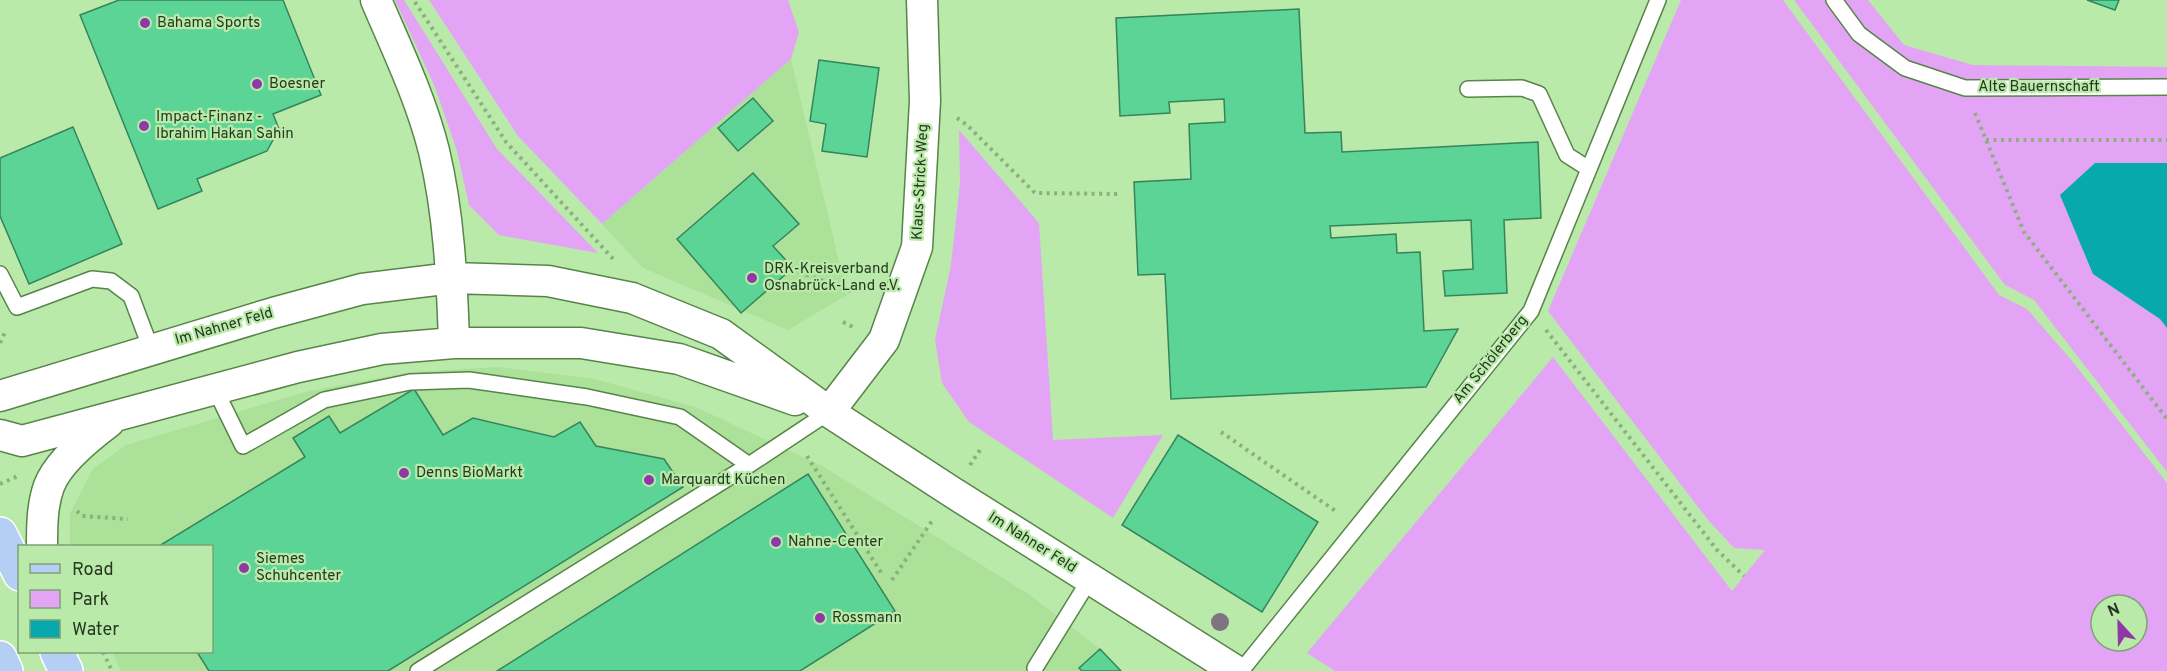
<svg xmlns="http://www.w3.org/2000/svg" width="2167" height="671" viewBox="0 0 2167 671" font-family="Overpass,sans-serif">
<style>
.built{fill:#ace19a}
.green{fill:#e3a4f6;fill-rule:evenodd}
.water{fill:#08a9ae}
.building{fill:#5cd496;stroke:#36845c;stroke-width:1.5}
.lines{fill:none;stroke-linecap:round;stroke-linejoin:round}
.service-casing{stroke:#588449;stroke-width:18}
.minor-casing{stroke:#588449;stroke-width:33}
.primary-casing{stroke:#fff;stroke-width:36}
.path{stroke:#8ab17d;stroke-width:4;stroke-dasharray:3 4.5;stroke-linecap:butt}
.service{stroke:#fff;stroke-width:15}
.minor{stroke:#fff;stroke-width:30}
.primary{stroke:#b4cef4;stroke-width:33}
.tree{fill:#807381}
.poi-dot{fill:#8e39a6;stroke:#baeaaa;stroke-width:2}
.labels{text-anchor:middle;dominant-baseline:central;stroke-width:4.5;stroke-linejoin:round;paint-order:stroke}
.poi-label{font-size:15px;fill:#263920;stroke:#baeaaa;text-anchor:start}
.street-label{font-size:15px;fill:#263920;stroke:#baeaaa}
</style>
<rect width="100%" height="100%" fill="#baeaaa"/>
<path class="built" d="M 791,59 L 847,295 L 788,330 L 643,268 L 602,224 Z
M 499,367 L 595,379 L 698,408 L 824,467 L 1030,595 L 1100,649 L 1121,671 L 121,671 L 112,652 L 212,652 L 212,546 L 70,546 L 70,513 L 93,469 L 126,445 L 305,392 L 410,372 Z"/>
<path class="green" d="M 395,0 L 404,0 L 497,149 L 598,253 L 499,235 L 469,205 L 457,151 L 435,87 Z
M 429,0 L 788,0 L 799,32 L 791,59 L 602,224 L 518,136 Z
M 1681,0 L 1783,0 L 1999,295 L 2027,309 L 2073,362 L 2167,483 L 2167,671 L 1335,671 L 1307,653 L 1553,357 L 1732,591 L 1765,550 L 1734,548 L 1708,520 L 1548,311 ZM 2101,605 L 2137,605 L 2137,641 L 2101,641 Z
M 1794,0 L 1868,0 L 1904,45 L 1973,65 L 2167,67 L 2167,472 L 2034,300 L 2005,285 Z
M 959,130 L 1039,223 L 1053,440 L 1163,435 L 1113,518 L 969,422 L 942,383 L 935,340 L 951,265 L 960,183 Z"/>
<path class="water" d="M 2095,163 L 2167,163 L 2167,328 L 2160,319 L 2093,274 L 2060,195 Z"/>
<path class="building" d="M 119,0 L 283,0 L 321,95 L 273,114 L 279,129 L 267,151 L 197,179 L 202,191 L 158,209 L 80,15 Z
M 2087,0 L 2119,0 L 2115,10 Z
M 1299,9 L 1305,133 L 1341,132 L 1342,152 L 1538,142 L 1541,218 L 1504,220 L 1507,293 L 1445,296 L 1443,271 L 1473,269 L 1471,220 L 1330,226 L 1331,238 L 1396,234 L 1397,253 L 1420,252 L 1424,331 L 1458,329 L 1426,387 L 1171,399 L 1165,274 L 1138,275 L 1134,182 L 1191,179 L 1189,124 L 1225,122 L 1224,99 L 1169,102 L 1170,113 L 1120,116 L 1116,18 Z
M 819,60 L 879,68 L 867,157 L 822,151 L 826,124 L 810,121 Z
M 753,98 L 773,121 L 738,151 L 718,128 Z
M 73,127 L 122,244 L 29,284 L 0,216 L 0,158 Z
M 753,173 L 799,224 L 773,246 L 793,268 L 741,313 L 677,239 Z
M 414,389 L 443,435 L 473,418 L 554,437 L 580,422 L 596,446 L 664,459 L 683,487 L 388,671 L 209,671 L 197,652 L 212,652 L 212,546 L 159,546 L 305,457 L 293,438 L 329,416 L 340,433 Z
M 1178,435 L 1318,522 L 1262,612 L 1122,525 Z
M 808,474 L 895,611 L 800,671 L 497,671 Z
M 1100,649 L 1121,671 L 1082,671 L 1079,668 Z"/>
<g class="lines">
<defs>
<path id="service" d="M 1834,0 L 1859,34 L 1905,68 L 1965,88 L 2167,87
M 1468,89 L 1522,88 L 1539,94 L 1567,155 L 1589,169
M 0,274 L 17,307 L 92,279 L 111,281 L 131,296 L 151,349
M 215,389 L 243,446 L 324,400 L 410,382 L 469,380 L 587,397 L 680,417 L 749,465
M 1035,668 L 1090,579
M 418,671 L 749,465 L 829,412
M 1241,671 L 1531,311 L 1658,0"/>
<path id="minor" d="M 376,0 C 397,49 421,99 434,151 C 449,214 452,279 454,343
M 0,396 L 273,313 L 362,289 L 452,278 L 548,281 L 632,298 L 721,334 L 829,412 L 952,492 L 1236,671
M 829,412 L 884,340 L 917,247 L 925,101 L 922,0
M 0,435 L 22,441 L 298,367 L 382,349 L 454,343 L 581,343 L 679,359 L 795,400
M 42,546 C 42,527 42,505 49,486 C 58,462 89,437 109,422"/>
<path id="primary" d="M 0,534 L 20,574
M 57,652 L 66,671
M 0,658 L 6,671"/>
</defs>
<use href="#service" class="service-casing"/>
<use href="#minor" class="minor-casing"/>
<use href="#primary" class="primary-casing"/>
<path class="path" d="M 415,2 L 506,142 L 615,261
M 1975,113 L 2024,232 L 2167,419
M 957,118 L 967,125 L 1035,193 L 1118,194
M 1986,140 L 2167,140
M 799,272 L 855,293
M 843,322 L 853,327
M 1546,330 L 1717,550 L 1744,576
M 0,343 L 6,330
M 1221,432 L 1337,512
M 807,456 L 882,574
M 970,465 L 982,447
M 0,484 L 18,476
M 77,511 L 82,516 L 128,519
M 892,580 L 934,518
M 103,652 L 112,671"/>
<use href="#service" class="service"/>
<use href="#minor" class="minor"/>
<use href="#primary" class="primary"/>
</g>
<circle class="tree" cx="1220" cy="622" r="9"/>
<g class="poi-dot">
<circle cx="145" cy="23" r="6"/>
<circle cx="257" cy="84" r="6"/>
<circle cx="144" cy="126" r="6"/>
<circle cx="752" cy="278" r="6"/>
<circle cx="404" cy="473" r="6"/>
<circle cx="649" cy="480" r="6"/>
<circle cx="776" cy="542" r="6"/>
<circle cx="244" cy="568" r="6"/>
<circle cx="820" cy="618" r="6"/>
</g>
<g class="labels">
<g class="poi-label">
<text x="157" y="23">Bahama Sports</text>
<text x="269" y="84">Boesner</text>
<text x="156" y="117">Impact-Finanz -<tspan x="156" dy="17">Ibrahim Hakan Sahin</tspan></text>
<text x="764" y="269">DRK-Kreisverband<tspan x="764" dy="17">Osnabrück-Land e.V.</tspan></text>
<text x="416" y="473">Denns BioMarkt</text>
<text x="661" y="480">Marquardt Küchen</text>
<text x="788" y="542">Nahne-Center</text>
<text x="256" y="559">Siemes<tspan x="256" dy="17">Schuhcenter</tspan></text>
<text x="832" y="618">Rossmann</text>
</g>
<g class="street-label">
<text x="2039" y="87">Alte Bauernschaft</text>
<text transform="translate(921 182) rotate(-87)">Klaus-Strick-Weg</text>
<text transform="translate(224 327) rotate(-16)">Im Nahner Feld</text>
<text transform="translate(1491 360) rotate(-51)">Am Schölerberg</text>
<text transform="translate(1032 543) rotate(32)">Im Nahner Feld</text>
</g>
</g>
<rect x="18" y="545" width="195" height="108" fill="#baeaaa" stroke="#7fa373" stroke-width="1.5"/>
<rect x="30" y="564" width="30" height="9" fill="#b4cef4" stroke="#7fa373" stroke-width="1.5"/>
<text x="72" y="575" font-size="18" fill="#263920">Road</text>
<rect x="30" y="590" width="30" height="18" fill="#e3a4f6" stroke="#7fa373" stroke-width="1.5"/>
<text x="72" y="605" font-size="18" fill="#263920">Park</text>
<rect x="30" y="620" width="30" height="18" fill="#08a9ae" stroke="#7fa373" stroke-width="1.5"/>
<text x="72" y="635" font-size="18" fill="#263920">Water</text>
<g transform="translate(2119 623) rotate(338)"><circle r="28" fill="#baeaaa" stroke="#7fa373" stroke-width="1.5"/>
<path d="M0-4.5L10 22L0 15L-10 22Z" fill="#8e39a6"/>
<text y="-9" font-size="16" font-weight="bold" text-anchor="middle" fill="#263920">N</text>
</g>
</svg>
